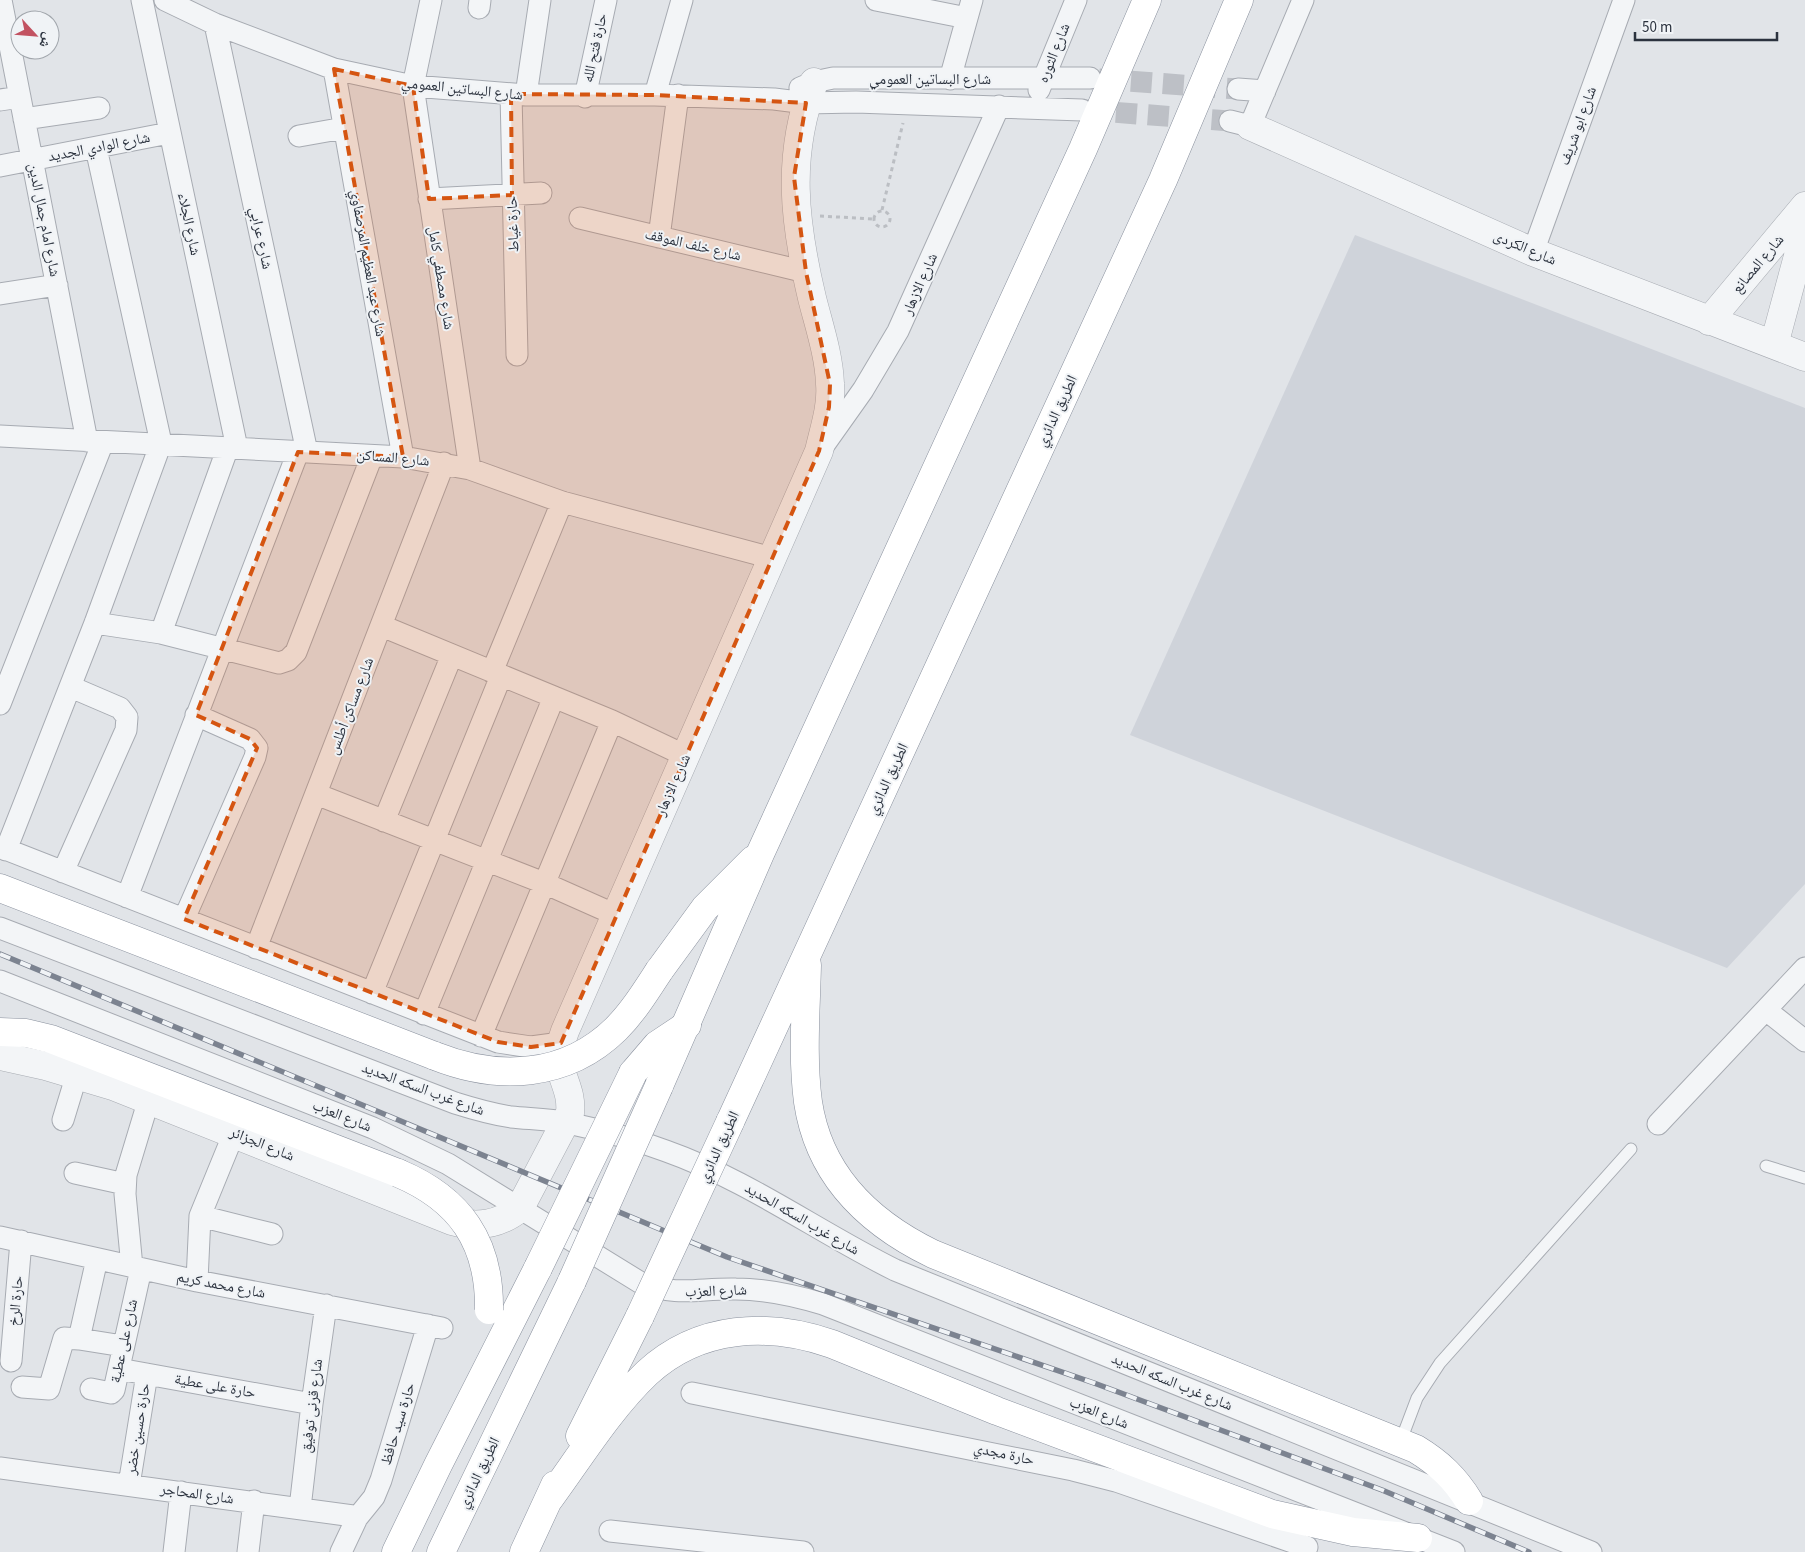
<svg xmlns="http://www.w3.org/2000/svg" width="1805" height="1552" viewBox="0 0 1805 1552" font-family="'Source Sans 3','Noto Naskh Arabic',sans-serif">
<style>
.built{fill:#cfd3da}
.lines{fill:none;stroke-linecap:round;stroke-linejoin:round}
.minor-tunnel{stroke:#bdc0c6;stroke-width:21;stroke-dasharray:21 11;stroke-linecap:butt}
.service-casing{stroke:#a7abb2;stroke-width:13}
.minor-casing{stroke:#a7abb2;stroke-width:23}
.tertiary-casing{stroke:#a7abb2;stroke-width:29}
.trunk-casing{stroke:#8a919e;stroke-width:29}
.motorway-casing{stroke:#8a919e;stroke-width:29}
.path{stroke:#bbbec3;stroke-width:3;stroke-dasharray:4 4;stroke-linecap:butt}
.service{stroke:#f3f5f7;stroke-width:11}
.minor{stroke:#f3f5f7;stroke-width:21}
.tertiary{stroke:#f3f5f7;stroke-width:28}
.trunk{stroke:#fff;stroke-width:28}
.motorway{stroke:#fff;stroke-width:28}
.rail-casing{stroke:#7c8390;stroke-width:5.5}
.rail{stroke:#f0f3f6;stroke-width:4;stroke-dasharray:11;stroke-linecap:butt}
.trunk-bridge-casing{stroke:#8a919e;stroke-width:29;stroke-linecap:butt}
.motorway-bridge-casing{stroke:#8a919e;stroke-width:29;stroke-linecap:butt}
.trunk-bridge{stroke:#fff;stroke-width:28}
.motorway-bridge{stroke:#fff;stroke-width:28}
.marked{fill:#d55511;fill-opacity:0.2;stroke:#d55511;stroke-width:4;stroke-dasharray:10 6;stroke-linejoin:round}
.labels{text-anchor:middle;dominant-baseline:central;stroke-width:4;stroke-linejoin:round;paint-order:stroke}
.street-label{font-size:15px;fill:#2b323e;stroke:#f0f3f6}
</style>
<rect width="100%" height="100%" fill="#e1e4e8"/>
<path class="built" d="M 1355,235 L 1805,408 L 1805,884 L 1727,968 L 1130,735 Z"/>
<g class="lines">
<path class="minor-tunnel" d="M 1099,79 L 1238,89
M 1084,110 L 1230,121"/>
<defs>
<path id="service" d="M 1766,1166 L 1805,1178
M 1400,1443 L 1417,1398 L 1440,1363 L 1631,1149"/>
<path id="minor" d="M 1,0 L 87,441
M 142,0 L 237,448
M 165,0 L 215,24 L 334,69 L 413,86 L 526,95 L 655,95 L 774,99 L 806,103 L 856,102 L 1082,110
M 431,0 L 413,86 L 470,469
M 876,0 L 967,18
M 479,8 L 480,0
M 215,24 L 307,452
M 334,69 L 403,457
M 950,79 L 972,0
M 800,88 L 814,82 L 833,78 L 1090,78
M 1238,89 L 1265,91
M 1039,90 L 1076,0
M 511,94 L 517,355
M 526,95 L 540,0
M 655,95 L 682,0
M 585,97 L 606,0
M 0,100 L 20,97
M 24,119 L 99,108
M 1230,121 L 1250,126 L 1303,0
M 299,136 L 344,128
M 0,166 L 169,133
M 429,199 L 541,193
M 580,218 L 806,272
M 659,237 L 678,95
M 1533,252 L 1624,0
M 0,294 L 57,285
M 0,436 L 403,457 L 470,469 L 562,502 L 772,558
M 824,445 L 863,390 L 898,331 L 999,106
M 95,623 L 161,633 L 279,663 L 288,660 L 296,652 L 372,456
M 382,626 L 612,721 L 686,756
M 161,633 L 228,447
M 492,672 L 562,502
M 0,704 L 103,442
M 316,794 L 544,883 L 616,915
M 384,821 L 452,655
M 0,847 L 498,1042 L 531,1047 L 561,1043
M 6,850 L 95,623 L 161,443 L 96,148
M 63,872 L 126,730 L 127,717 L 120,708 L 71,687
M 127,897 L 298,452
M 184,919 L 255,757 L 257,748 L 250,739 L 196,715
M 0,928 L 455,1103 C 474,1109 492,1114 511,1117 C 530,1119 549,1119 568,1123 C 601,1130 634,1139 666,1151 C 748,1180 818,1232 895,1270 L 1591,1552
M 256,948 L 444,463
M 0,981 L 373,1128 L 448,1164 L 641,1283 C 679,1297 699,1288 736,1289 C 766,1289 794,1295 823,1304 L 1454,1552
M 372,993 L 501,676
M 1766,1010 L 1805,1041
M 424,1014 L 554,697
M 481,1036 L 612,721
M 63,1120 L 77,1074
M 1658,1124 L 1805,968
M 75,1173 L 125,1184
M 200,1216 L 272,1234
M 0,1237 L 197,1281 L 442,1328
M 132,1267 L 125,1194 L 126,1175 L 149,1099
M 197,1281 L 200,1216 L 234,1133
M 79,1339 L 123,1346
M 11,1361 L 21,1241
M 119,1369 L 312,1404
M 22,1387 L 49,1389 L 64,1338 L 79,1339 L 97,1259
M 91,1389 L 111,1393 L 114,1390 L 141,1269
M 692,1393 L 1073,1470 L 1116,1481 L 1307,1547
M 0,1468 L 353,1516 L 357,1518 L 341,1552
M 129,1485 L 147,1374
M 300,1508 L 312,1404 L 326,1305
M 357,1518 L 374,1497 L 381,1480 L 428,1325
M 610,1531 L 803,1552
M 174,1552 L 181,1492
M 248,1552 L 254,1501"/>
<path id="tertiary" d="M 1250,126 L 1533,252 L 1805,357
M 1709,321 L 1805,206
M 1774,345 L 1805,230
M 0,1056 L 46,1066 L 113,1086 L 452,1221 C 477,1228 499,1225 520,1208 L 570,1113 C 572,1094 564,1083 560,1066 C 558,1054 561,1042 565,1031 L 819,451 C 824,429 832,406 830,384 C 829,355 819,326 812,298 C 794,222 786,156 814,82"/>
<path id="trunk" d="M 0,1032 L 26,1033 L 51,1039 L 398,1173
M 633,1073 L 657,1045 L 687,1025
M 396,1552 L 438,1465 L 538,1268"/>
<path id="motorway" d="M 0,888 L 435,1056
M 807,965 C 806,1010 802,1057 808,1102 C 819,1176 869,1223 933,1254 L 1416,1449 C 1439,1463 1455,1478 1469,1501
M 659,971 L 705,908 L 753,860
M 659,1086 L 760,854 L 1083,149 L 1147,0
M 730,1122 L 1163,180 L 1239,0
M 580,1436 L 640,1316
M 547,1502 C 578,1460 609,1409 647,1373 C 699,1325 768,1322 832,1344 L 997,1411 L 1272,1514 L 1353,1532 L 1418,1538
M 441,1552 L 572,1281
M 524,1552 L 555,1485"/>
</defs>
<use href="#service" class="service-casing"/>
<use href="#minor" class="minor-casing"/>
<use href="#tertiary" class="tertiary-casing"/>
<use href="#trunk" class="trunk-casing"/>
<use href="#motorway" class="motorway-casing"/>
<path class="path" d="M 882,210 L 903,123
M874 219a8 8 0 1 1 16 0a8 8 0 1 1-16 0Z
M 820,216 L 874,219"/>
<use href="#service" class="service"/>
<use href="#minor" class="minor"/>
<use href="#tertiary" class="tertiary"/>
<use href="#trunk" class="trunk"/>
<use href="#motorway" class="motorway"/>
<defs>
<path id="rail" d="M 0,954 L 727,1257 L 1094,1383 L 1382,1490 L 1529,1552"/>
</defs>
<use href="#rail" class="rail-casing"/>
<use href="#rail" class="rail"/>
<defs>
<path id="trunk-bridge" d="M 398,1173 C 460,1199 490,1242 489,1310
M 538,1268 L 633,1073"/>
<path id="motorway-bridge" d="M 435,1056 C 498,1081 566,1078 616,1029 C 633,1012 646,991 659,971
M 572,1281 L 659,1086
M 640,1316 L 730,1122"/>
</defs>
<use href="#trunk-bridge" class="trunk-bridge-casing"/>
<use href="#motorway-bridge" class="motorway-bridge-casing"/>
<use href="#trunk-bridge" class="trunk-bridge"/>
<use href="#motorway-bridge" class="motorway-bridge"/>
</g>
<path class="marked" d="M 334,69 L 413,86 L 429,199 L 512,195 L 511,94 L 655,95 L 806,103 L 794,177 L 806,272 L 830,384 L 829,407 L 819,451 L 561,1043 L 531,1047 L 498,1042 L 184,919 L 257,748 L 250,739 L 196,715 L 298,452 L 403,457 Z"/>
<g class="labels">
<g class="street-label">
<text transform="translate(595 48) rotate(-78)">حارة فتح الله</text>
<text transform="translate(1054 53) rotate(-68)">شارع الثوره</text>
<text x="930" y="79">شارع البساتين العمومي</text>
<text transform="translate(462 89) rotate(6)">شارع البساتين العمومي</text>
<text transform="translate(1578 126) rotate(-70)">شارع ابو شريف</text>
<text transform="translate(99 147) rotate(-11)">شارع الوادي الجديد</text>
<text transform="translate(44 220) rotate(79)">شارع امام جمال الدين</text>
<text transform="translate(189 224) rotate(78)">شارع الجلاء</text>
<text transform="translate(513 224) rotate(-92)">حارة غياط</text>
<text transform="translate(261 238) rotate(78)">شارع عرابي</text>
<text transform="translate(693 245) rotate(13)">شارع خلف الموقف</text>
<text transform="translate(1525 248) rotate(23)">شارع الكردى</text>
<text transform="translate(368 263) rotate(80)">شارع عبد العظيم المرصفاوي</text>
<text transform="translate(1758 264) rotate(-50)">شارع المصانع</text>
<text transform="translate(441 278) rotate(81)">شارع مصطفي كامل</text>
<text transform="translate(920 284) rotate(-66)">شارع الازهار</text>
<text transform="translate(1057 411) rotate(-65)">الطريق الدائري</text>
<text transform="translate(393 458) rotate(5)">شارع المساكن</text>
<text transform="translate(351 706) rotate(-69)">شارع مساكن أطلس</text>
<text transform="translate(888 779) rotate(-65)">الطريق الدائري</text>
<text transform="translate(673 785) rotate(-66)">شارع الازهار</text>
<text transform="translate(423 1089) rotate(20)">شارع غرب السكه الحديد</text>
<text transform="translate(342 1116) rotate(22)">شارع العزب</text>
<text transform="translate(262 1144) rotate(22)">شارع الجزائر</text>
<text transform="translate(719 1147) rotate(-65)">الطريق الدائري</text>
<text transform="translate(802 1219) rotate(30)">شارع غرب السكه الحديد</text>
<text transform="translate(221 1285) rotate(11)">شارع محمد كريم</text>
<text transform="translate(716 1291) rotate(-2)">شارع العزب</text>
<text transform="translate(16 1301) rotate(-85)">حارة الرخ</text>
<text transform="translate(124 1341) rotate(-78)">شارع على عطية</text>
<text transform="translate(1172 1382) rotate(22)">شارع غرب السكه الحديد</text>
<text transform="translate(215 1386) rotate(10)">حارة على عطية</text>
<text transform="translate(312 1406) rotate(-83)">شارع قرنى توفيق</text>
<text transform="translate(1099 1413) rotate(22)">شارع العزب</text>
<text transform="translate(398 1424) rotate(-73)">حارة سيد حافظ</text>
<text transform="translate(138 1429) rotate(-81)">حارة حسين خضر</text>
<text transform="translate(1004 1454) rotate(12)">حارة مجدي</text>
<text transform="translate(479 1473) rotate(-64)">الطريق الدائري</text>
<text transform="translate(197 1494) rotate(8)">شارع المحاجر</text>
</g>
</g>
<g transform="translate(35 35) rotate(116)"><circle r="24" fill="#f0f3f6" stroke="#a1a6ac"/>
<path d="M0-4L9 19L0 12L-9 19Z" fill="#c25261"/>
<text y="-8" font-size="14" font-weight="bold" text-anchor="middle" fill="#2b323e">ش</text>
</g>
<path d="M1635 32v8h142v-8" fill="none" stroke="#2b323e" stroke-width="2.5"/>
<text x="1642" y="32" font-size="15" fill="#2b323e" stroke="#f0f3f6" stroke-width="4" paint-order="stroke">50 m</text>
</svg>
